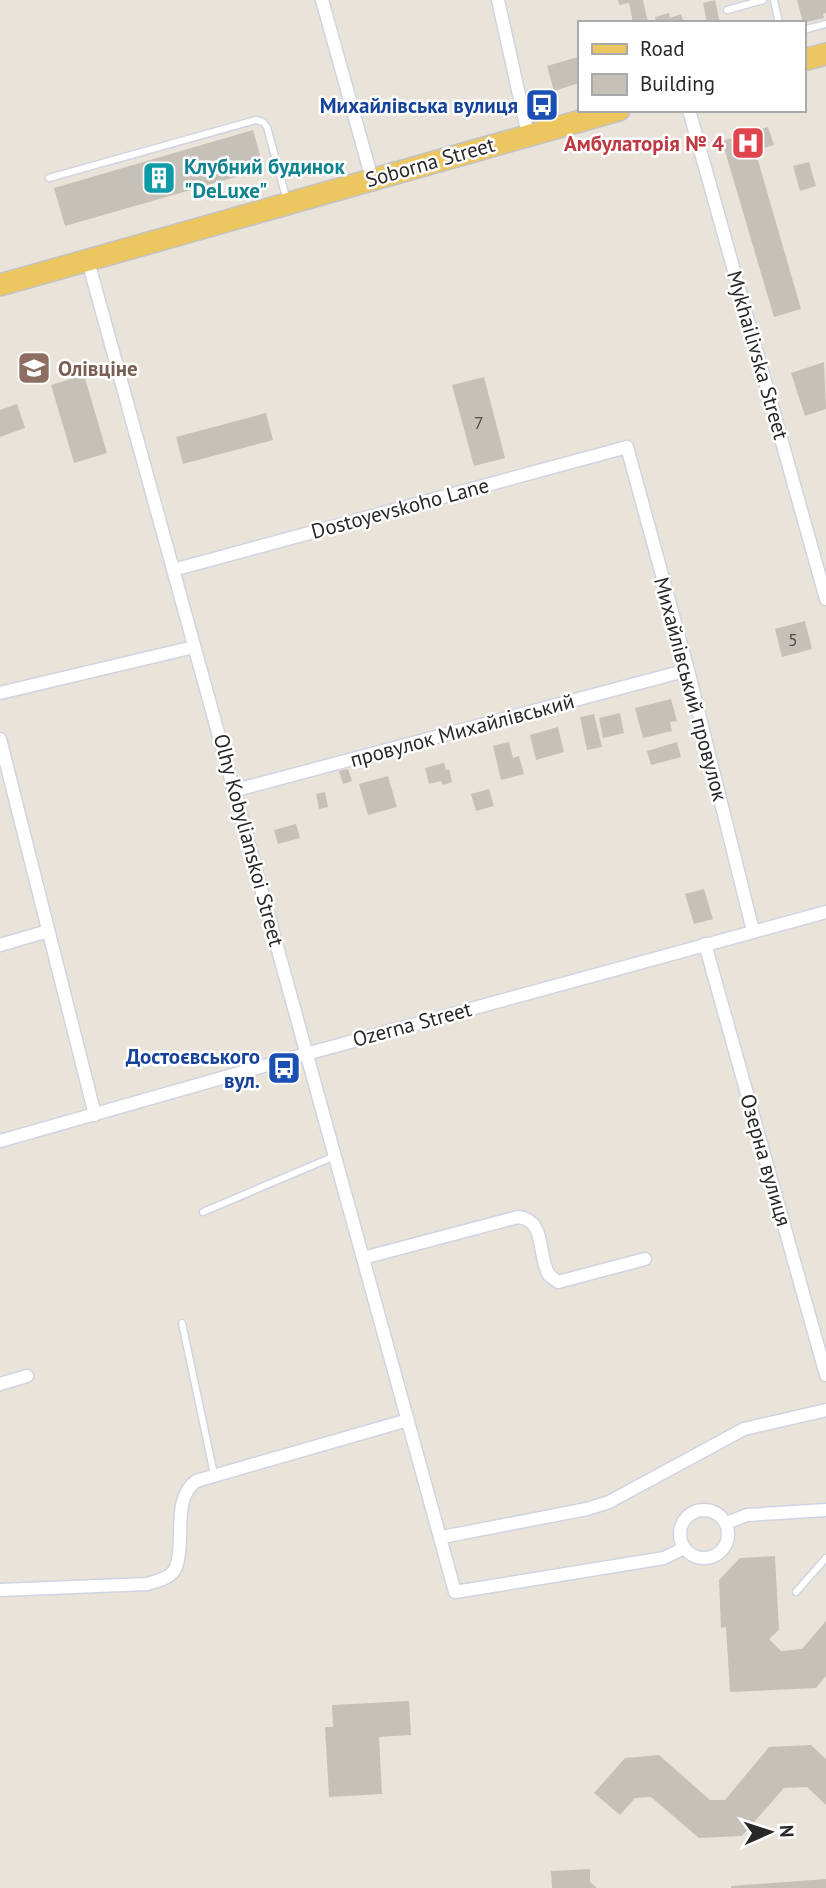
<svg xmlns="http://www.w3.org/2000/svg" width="826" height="1888" viewBox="0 0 826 1888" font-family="'PT Sans',sans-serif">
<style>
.building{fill:#c5c1b9}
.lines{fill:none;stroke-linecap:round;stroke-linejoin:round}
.service-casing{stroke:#d0d4e1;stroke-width:9}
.minor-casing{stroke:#d0d4e1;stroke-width:15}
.primary-casing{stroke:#c3c3c3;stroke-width:24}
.service{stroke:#fff;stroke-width:6}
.minor{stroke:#fff;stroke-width:12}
.primary{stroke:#ecc65e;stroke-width:21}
.labels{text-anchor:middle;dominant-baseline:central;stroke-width:5;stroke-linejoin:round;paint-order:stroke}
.number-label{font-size:18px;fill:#4f4e4c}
.transit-label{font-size:21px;font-weight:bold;fill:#164399;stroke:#fff;text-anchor:end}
.health-label{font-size:21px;font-weight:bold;fill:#be3a42;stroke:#fff;text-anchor:end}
.street-label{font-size:21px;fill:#282828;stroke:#fff}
.culture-label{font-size:21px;font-weight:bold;fill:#0d838f;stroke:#fff;text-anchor:start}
.education-label{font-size:21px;font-weight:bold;fill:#785e54;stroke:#fff;text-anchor:start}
</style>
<rect width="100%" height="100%" fill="#eae3da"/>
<path class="building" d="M 618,0 L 643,0 L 648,22 L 633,23 L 629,3 L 619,5 Z
M 715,0 L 720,23 L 707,23 L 703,3 Z
M 797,0 L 826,0 L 826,13 L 823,14 L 824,18 L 803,23 Z
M 669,13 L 670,18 L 681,14 L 684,23 L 656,23 L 655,17 Z
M 578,57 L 579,83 L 554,91 L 547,66 Z
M 768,127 L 774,145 L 755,150 L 801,309 L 774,317 L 722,141 Z
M 253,130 L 264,169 L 65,226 L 54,188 Z
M 809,162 L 816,186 L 800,191 L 793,166 Z
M 824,362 L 826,409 L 805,416 L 791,373 Z
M 84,375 L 107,453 L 74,463 L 51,385 Z
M 484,377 L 505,458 L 474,466 L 452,385 Z
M 17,404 L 25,428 L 0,437 L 0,410 Z
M 266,413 L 273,440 L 183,464 L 176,437 Z
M 805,621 L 812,649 L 782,657 L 775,629 Z
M 671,699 L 677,721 L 670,722 L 672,731 L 643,738 L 635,708 Z
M 620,713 L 624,733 L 603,738 L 599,718 Z
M 594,714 L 602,747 L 587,750 L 580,717 Z
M 558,727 L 564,752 L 536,760 L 530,735 Z
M 509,742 L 513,758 L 519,756 L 524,774 L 501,780 L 493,746 Z
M 677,742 L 681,757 L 651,765 L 647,751 Z
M 444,763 L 446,770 L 449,769 L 452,782 L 443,785 L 441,781 L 429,784 L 425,768 Z
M 348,769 L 352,781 L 343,784 L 339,771 Z
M 388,776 L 397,807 L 368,815 L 359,784 Z
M 489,789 L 494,806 L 476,811 L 471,794 Z
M 325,792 L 328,807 L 319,809 L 316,794 Z
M 296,824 L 300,838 L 278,844 L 274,830 Z
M 704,889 L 713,919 L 694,924 L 685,894 Z
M 775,1556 L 779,1630 L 769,1639 L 781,1651 L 802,1649 L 826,1621 L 826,1676 L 816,1688 L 730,1692 L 726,1627 L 721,1628 L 719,1580 L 740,1558 Z
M 409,1701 L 411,1735 L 379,1737 L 382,1794 L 329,1797 L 325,1727 L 333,1727 L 332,1705 Z
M 811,1745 L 826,1759 L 826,1805 L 807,1787 L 784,1788 L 742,1836 L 699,1838 L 651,1797 L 635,1798 L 620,1815 L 594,1793 L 625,1758 L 659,1755 L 710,1800 L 725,1800 L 769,1747 Z
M 590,1869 L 590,1882 L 597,1888 L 552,1888 L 551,1871 Z
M 826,1879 L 826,1888 L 731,1888 L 731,1886 Z"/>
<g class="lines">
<defs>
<path id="service" d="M 774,0 L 779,23
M 727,10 L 763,0
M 803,30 L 826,24
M 49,178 L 256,120 L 263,122 L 267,127 L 287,201
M 203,1212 L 335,1156
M 182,1323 L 214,1474
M 796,1592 L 826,1558"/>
<path id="minor" d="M 322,0 L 372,179
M 498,0 L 528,135
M 689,110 L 826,599
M 88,261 L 455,1592 L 664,1558 L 684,1548
M 173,570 L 627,447 L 688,670 L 753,931
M 0,693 L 194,647
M 0,739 L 95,1115
M 236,790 L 688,670
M 705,944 L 826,1375
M 0,945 L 48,931
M 0,1141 L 306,1054 L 826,912
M 363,1258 L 518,1217 C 547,1220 537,1256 549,1275 C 550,1276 557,1281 558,1282 L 645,1259
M 0,1384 L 27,1376
M680 1534a24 24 0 1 1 48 0a24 24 0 1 1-48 0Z
M 726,1523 L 747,1515 L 826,1510
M 442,1537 L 587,1509 L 609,1502 L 744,1429 L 826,1410
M 0,1590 L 147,1584 C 157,1581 172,1578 176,1567 C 186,1540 171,1500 196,1481 L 408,1420"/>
<path id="primary" d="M 803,60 L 826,54
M 0,285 L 619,110"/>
</defs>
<use href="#service" class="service-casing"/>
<use href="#minor" class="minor-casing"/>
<use href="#primary" class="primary-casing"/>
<use href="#service" class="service"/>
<use href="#minor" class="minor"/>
<use href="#primary" class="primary"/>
</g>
<defs>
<symbol id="bus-square" viewBox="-11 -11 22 22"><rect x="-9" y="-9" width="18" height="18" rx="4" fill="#1a4fb4" stroke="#fff"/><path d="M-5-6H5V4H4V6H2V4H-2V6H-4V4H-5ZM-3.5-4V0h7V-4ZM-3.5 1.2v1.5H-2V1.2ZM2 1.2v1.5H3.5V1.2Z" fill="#fff"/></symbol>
<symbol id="hospital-square" viewBox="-11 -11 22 22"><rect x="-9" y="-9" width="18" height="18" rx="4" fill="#e0444e" stroke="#fff"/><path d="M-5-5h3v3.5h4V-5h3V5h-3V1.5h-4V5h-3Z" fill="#fff"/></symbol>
<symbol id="building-square" viewBox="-11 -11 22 22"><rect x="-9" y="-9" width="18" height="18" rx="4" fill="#0f9aa8" stroke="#fff"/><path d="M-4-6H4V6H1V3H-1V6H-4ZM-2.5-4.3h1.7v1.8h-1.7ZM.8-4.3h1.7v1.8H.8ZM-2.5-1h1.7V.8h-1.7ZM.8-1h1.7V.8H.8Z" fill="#fff"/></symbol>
<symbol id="school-square" viewBox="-11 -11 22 22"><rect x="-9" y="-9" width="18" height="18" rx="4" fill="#8d6e63" stroke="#fff"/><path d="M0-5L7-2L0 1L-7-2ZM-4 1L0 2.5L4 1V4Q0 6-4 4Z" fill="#fff"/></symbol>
</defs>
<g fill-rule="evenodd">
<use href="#bus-square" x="523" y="86" width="38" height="38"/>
<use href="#hospital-square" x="729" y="124" width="38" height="38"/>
<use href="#building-square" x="140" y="159" width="38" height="38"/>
<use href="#school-square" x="15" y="349" width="38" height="38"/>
<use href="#bus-square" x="265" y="1049" width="38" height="38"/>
</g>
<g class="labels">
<g class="number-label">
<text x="479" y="422">7</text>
<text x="793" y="639">5</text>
</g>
<g class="transit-label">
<text x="518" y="105">Михайлівська вулиця</text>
<text x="260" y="1056">Достоєвського<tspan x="260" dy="24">вул.</tspan></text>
</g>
<g class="health-label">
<text x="724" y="143">Амбулаторія № 4</text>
</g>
<g class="street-label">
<text transform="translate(430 162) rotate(-16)">Soborna Street</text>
<text transform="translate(758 355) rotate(74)">Mykhailivska Street</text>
<text transform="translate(400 508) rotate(-15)">Dostoyevskoho Lane</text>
<text transform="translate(691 689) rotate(75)">Михайлівський провулок</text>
<text transform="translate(462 730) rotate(-15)">провулок Михайлівський</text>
<text transform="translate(249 840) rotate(75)">Olhy Kobylianskoi Street</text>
<text transform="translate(412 1024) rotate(-15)">Ozerna Street</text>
<text transform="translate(766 1160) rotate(74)">Озерна вулиця</text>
</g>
<g class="culture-label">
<text x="184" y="166">Клубний будинок<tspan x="184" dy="24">"DeLuxe"</tspan></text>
</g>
<g class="education-label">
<text x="58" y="368">Олівціне</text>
</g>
</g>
<rect x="578" y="21" width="228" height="91" fill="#ffffff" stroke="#a9a9a9" stroke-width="2"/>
<rect x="592" y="44" width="35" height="10" fill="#ecc65e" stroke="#a9a9a9" stroke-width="2"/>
<text x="640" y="56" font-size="21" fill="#282828">Road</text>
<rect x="592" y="74" width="35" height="21" fill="#c5c1b9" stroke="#a9a9a9" stroke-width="2"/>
<text x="640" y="91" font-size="21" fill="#282828">Building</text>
<g transform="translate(770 1832) rotate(87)" stroke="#ffffff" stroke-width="5" paint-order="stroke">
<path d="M0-5L12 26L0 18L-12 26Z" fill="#282828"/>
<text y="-10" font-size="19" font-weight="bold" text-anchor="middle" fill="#282828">N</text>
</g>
</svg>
